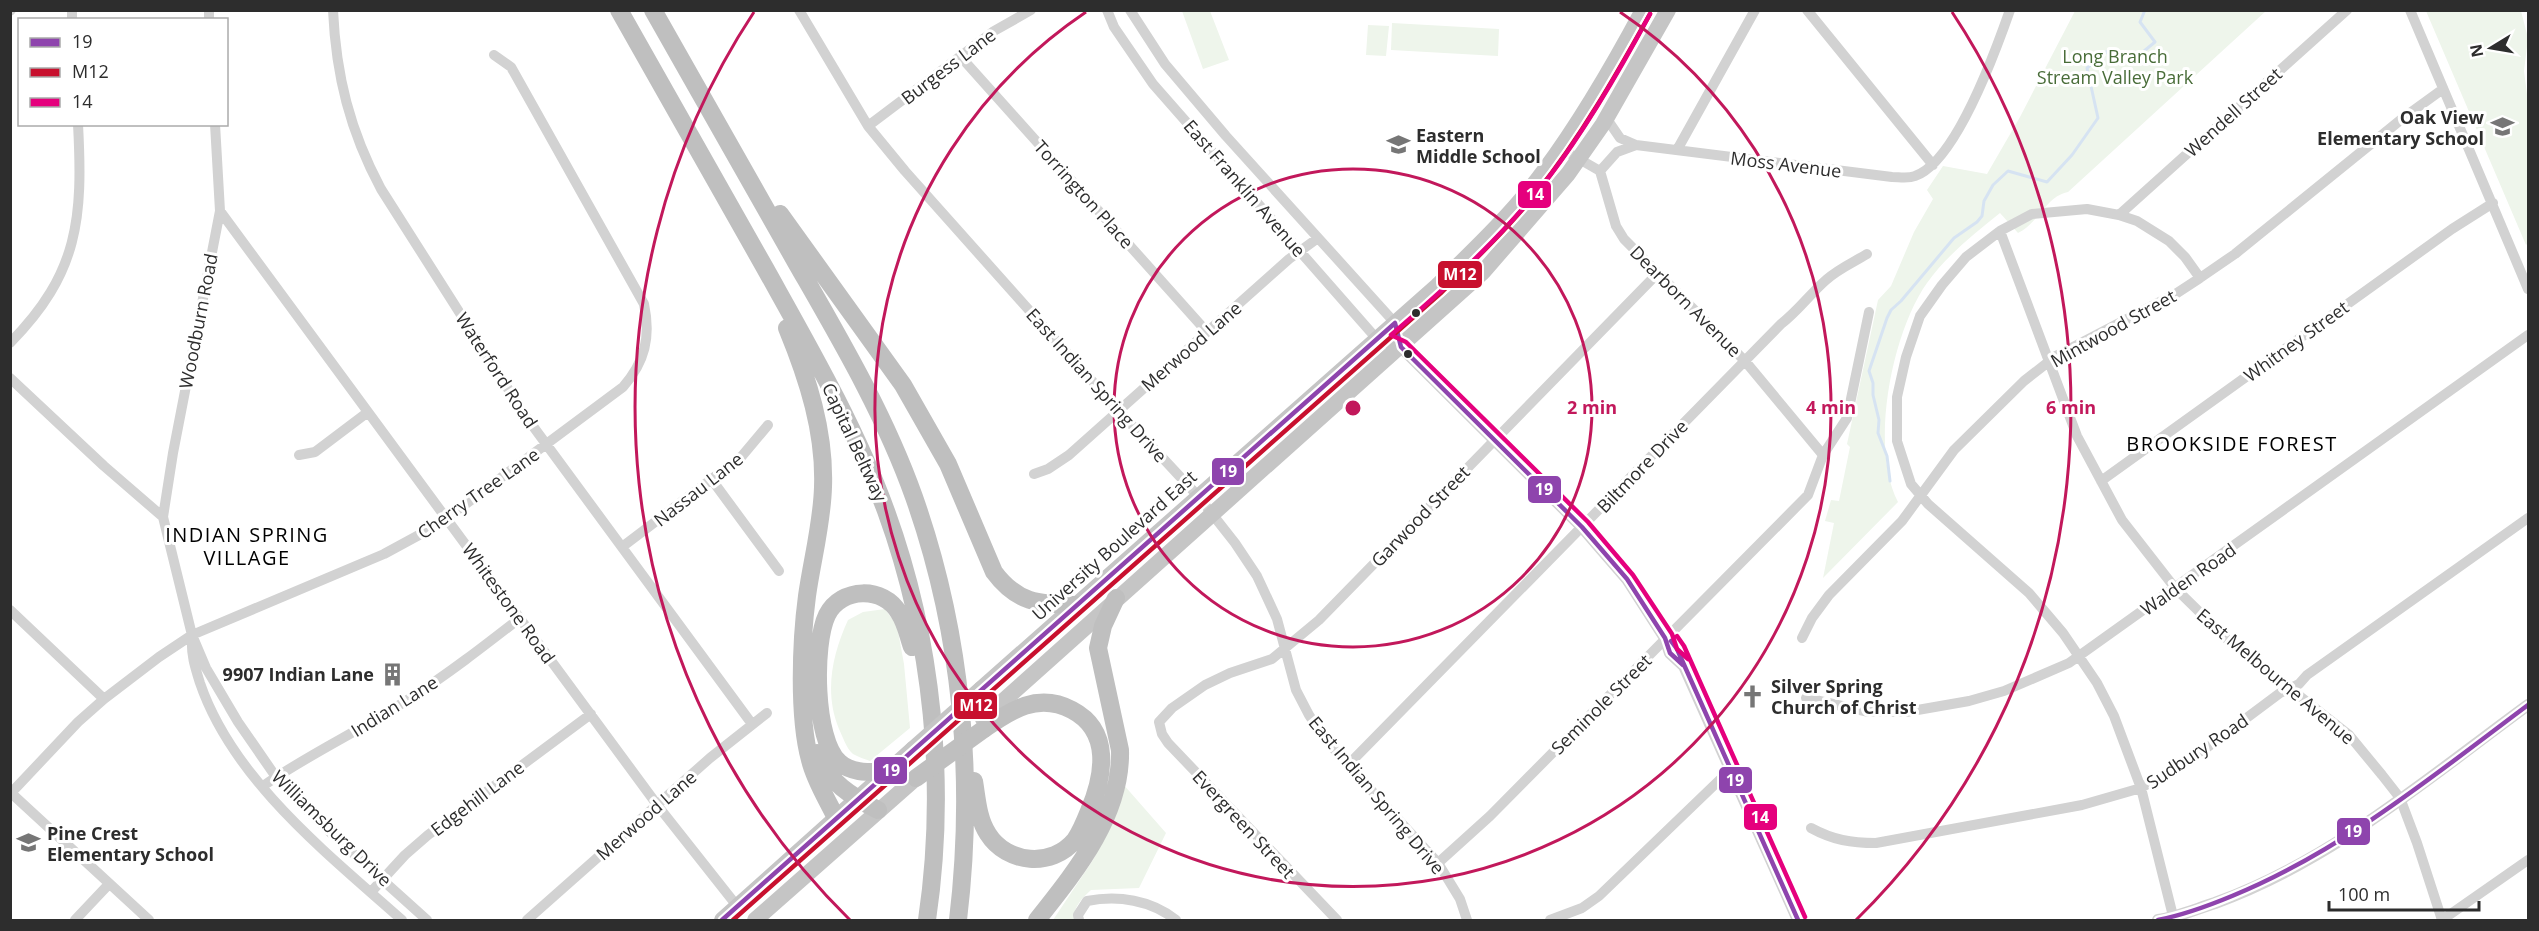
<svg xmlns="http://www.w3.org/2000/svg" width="2539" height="931" viewBox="0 0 2539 931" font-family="'Open Sans',sans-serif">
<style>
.green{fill:#eef5eb}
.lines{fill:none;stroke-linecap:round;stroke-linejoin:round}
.stream{stroke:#d6e3f2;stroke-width:3}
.minor{stroke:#d2d2d2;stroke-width:10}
.tertiary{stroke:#d2d2d2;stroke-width:12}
.primary{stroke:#c5c5c5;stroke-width:16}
.motorway{stroke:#bfbfbf;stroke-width:18}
.primary-bridge{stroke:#c5c5c5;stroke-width:16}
.motorway-bridge{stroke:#bfbfbf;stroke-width:18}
.bus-1-casing{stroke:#fff;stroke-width:9}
.bus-2-casing{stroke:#fff;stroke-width:9}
.bus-3-casing{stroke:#fff;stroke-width:9}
.bus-1{stroke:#8e44ad;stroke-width:4.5}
.bus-2{stroke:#c8102e;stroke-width:4.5}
.bus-3{stroke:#e5007d;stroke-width:4.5}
.ring{fill:none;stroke:#c2185b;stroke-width:3}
.bus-dot{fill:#2d2d2d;stroke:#fff;stroke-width:2}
.labels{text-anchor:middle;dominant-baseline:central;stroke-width:6;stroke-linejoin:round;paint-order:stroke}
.park-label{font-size:18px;fill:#486c38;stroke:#fff}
.street-label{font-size:18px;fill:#2d2d2d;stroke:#fff}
.poi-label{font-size:18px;font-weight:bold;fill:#2d2d2d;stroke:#fff;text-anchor:start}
.neighbourhood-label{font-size:20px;letter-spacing:1.5px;fill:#000;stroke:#fff}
.centre{fill:#c2185b;stroke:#fff;stroke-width:3}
.ring-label{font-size:18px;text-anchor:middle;font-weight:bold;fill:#c2185b;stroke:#fff;stroke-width:6;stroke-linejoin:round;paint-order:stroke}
.line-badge{stroke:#fff;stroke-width:2}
.badge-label{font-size:16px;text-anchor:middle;font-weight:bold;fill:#fff}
</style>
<rect width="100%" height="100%" fill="#fff"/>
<path class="green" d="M 1182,11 L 1210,11 L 1229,60 L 1203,69 Z
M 2075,11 L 2266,11 L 2068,192 C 2046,196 2038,224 2018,233 L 2000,213 C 1973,235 1947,255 1927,283 C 1892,332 1869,447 1898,502 L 1823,578 L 1834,523 L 1825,521 L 1831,500 L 1839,501 L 1850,447 L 1847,444 L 1878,300 L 1891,286 L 1914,232 L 1933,199 L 1927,190 L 1943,166 L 1987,174 L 2020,117 Z
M 2426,11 L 2521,11 L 2528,38 L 2524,71 L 2528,102 L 2528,243 L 2526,245 Z
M 1392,23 L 1499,29 L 1498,56 L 1391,50 Z
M 1368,25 L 1389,26 L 1386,56 L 1366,55 Z
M 885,609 L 897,626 L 904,664 L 910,728 L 870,761 C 865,759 858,757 853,754 C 846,748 843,737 839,729 C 824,693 832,655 848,620 L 863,612 Z
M 1123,784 L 1166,833 L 1139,888 L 1091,890 C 1082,898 1073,907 1074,920 L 1053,920 L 1093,860 L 1105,836 Z"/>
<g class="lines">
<path class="stream" d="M 1890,481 L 1887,456 L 1878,433 L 1879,420 L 1873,395 L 1873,383 L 1869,371 L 1887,318 L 1891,310 L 1901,301 L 1954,238 L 1977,222 L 1982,216 L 1984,201 L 1993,185 L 2008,171 L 2047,182 L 2072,155 L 2098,118 L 2087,68 L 2109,50 L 2138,56 L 2155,42 L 2140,22 L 2145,10"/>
<path class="minor" d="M 72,10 L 72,20
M 209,10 L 209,20
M 333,10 C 336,76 350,131 381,189 L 524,414 L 752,724
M 799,10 L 868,126 L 905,171 L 1118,410 L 1198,496 L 1235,543 L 1257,576 L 1277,619 L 1296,690 L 1309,715 L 1325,739 L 1348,765 L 1438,863 L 1460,899 L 1467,920
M 1107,10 L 1114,27 L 1153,84 L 1376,338
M 1130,10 L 1165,64 L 1226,136 L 1395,323
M 1807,10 L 1933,165
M 2410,10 L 2528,289
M 10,11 L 11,10
M 960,56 L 1207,332
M 1607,119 L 1620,138 L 1636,145
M 868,126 L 994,31 L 1031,10
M 1560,148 L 1600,171 L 1616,226 L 1624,239 L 1745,361 L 1823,455
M 1677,150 L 1755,10
M 1600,171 L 1617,152 L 1636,145 L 1892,177 C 1899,177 1908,179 1915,176 C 1956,162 1996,50 2010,10
M 220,211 L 658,806 L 737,906
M 2119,215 L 2347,10
M 2000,231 L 2077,436 L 2122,520 L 2175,588 L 2227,639 L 2349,735 L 2382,775 L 2400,798 L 2417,843 L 2442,920
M 10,343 C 79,273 83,218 78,124
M 10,378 L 104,466 L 163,517 L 192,635 L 206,668 L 238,722 L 276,777 L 298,801 L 337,839 L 427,920
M 299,455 L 315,452 L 368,412
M 1034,474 L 1048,469 L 1069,455 L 1289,259 L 1318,238
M 712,480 L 779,571
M 2101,481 L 2452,229 L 2493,203
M 163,517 L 173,453 L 220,211 L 215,124
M 622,547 L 742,456 L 768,425
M 10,610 L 104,699
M 1802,638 L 1812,618 L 1829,595 L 1902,521 L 1954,450 L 2024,381 L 2056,356 L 2177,293 L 2200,278 L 2235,254 L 2403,118 L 2443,89
M 192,639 C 191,655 195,667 200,683 C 233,780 328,854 402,920
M 1806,698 L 1869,712 L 1906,712 L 1969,701 L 2004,691 L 2069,663 L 2528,335
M 1348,765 L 1781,324 C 1798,311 1810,294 1826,280 C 1838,269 1854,262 1867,254
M 263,786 C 309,754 361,730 409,699 C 448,674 484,646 520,618
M 10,792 L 149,920
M 11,793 L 78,722 L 104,699 L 159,657 L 192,635 L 384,554 L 419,535 L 447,518 L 623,387 C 645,362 651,337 644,304 L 511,67 L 494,55
M 1811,828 C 1833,840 1851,843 1876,843 L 2082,805 L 2141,788 L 2201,752 L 2280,693 L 2299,684 L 2307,675 L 2528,518
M 1438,863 L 1490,816 L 1808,495 L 1823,455 L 1847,418 L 1869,312
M 371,892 L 405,855 L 428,835 L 591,714
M 75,920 L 109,884
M 527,920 L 710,758 L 767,713
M 1079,920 L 1078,915 L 1087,901 C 1118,895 1151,900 1176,920
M 1337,920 L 1168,743 L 1162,734 L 1159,722 L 1172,708 L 1205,685 L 1230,673 L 1272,659 L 1319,620 L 1657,274
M 1550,920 L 1582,908 L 1599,896 L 1731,769
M 2174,920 L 2141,788 L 2114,716 L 2097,683 L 2063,633 L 2029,593 L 1928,504 L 1911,484 L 1897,441 L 1897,397 L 1906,357 L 1920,316 L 1942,285 L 1966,257 L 2000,231 L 2032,214 L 2087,209 L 2119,215 L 2137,221 L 2169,241 L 2185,257 L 2200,278
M 2442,920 L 2528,860"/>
<path class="tertiary" d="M 1376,338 L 1401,347 L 1582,527 L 1627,579 L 1665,638 L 1670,653 L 1683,665
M 1680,657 L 1798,920
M 2158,920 C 2178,917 2196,909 2215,903 C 2332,861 2429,777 2528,705"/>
<path class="primary" d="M 981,689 L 1437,286 C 1475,249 1513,213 1544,171 C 1582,120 1613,66 1643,10
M 983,719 L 1483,272 L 1568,174 L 1603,124 L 1668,10
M 722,920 L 913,749
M 755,920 L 916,778"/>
<path class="motorway" d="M 619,10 C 667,96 716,182 765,268 C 809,347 855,426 886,511 C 933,640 947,785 927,920
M 653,10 C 701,95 749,179 797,264 C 840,339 885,415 914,497 C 962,633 975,778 958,920
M 780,214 L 903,385 L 948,464 L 994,572 C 1017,603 1038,604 1075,605
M 787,328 C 808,379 825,432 823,487 C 822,524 812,560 807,596 C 801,641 798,716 810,760 C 815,781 827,799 836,818
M 817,753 C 829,783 851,796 878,810
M 888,772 C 871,772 852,774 839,762 C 814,740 813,644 827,615 C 841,587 884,586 899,613 C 906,623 908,636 912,647
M 974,781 C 977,799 978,819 988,834 C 1007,864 1052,868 1075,840 C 1081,831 1085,821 1089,811 C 1104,776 1112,731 1072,710 C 1038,692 1011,710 984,729
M 1037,920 C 1075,872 1122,815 1120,750 L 1098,648 L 1103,626 L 1116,598"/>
<path class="primary-bridge" d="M 913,749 L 981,689"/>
<path class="motorway-bridge" d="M 916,778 L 984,729"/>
<defs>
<path id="bus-1" d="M 1671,641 L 1677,649 L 1798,920
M 722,920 L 1395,323 L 1401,347 L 1582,527 L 1627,579 L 1665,638 L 1670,653 L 1683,665
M 2158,920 C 2183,915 2208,906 2232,896 C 2342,851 2434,775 2528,705"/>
<path id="bus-2" d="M 733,920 L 1442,292 C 1475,260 1508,228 1537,192 C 1581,137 1616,75 1650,14"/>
<path id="bus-3" d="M 1650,14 C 1620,70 1588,126 1549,177 C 1503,236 1447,287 1391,335 L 1406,342 L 1588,522 L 1633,575 L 1672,634 L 1677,649 L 1688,659
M 1677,636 L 1684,646 L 1805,917"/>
</defs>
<use href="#bus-1" class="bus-1-casing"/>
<use href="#bus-2" class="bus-2-casing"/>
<use href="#bus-3" class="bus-3-casing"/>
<use href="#bus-1" class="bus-1"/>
<use href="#bus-2" class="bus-2"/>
<use href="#bus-3" class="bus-3"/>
</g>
<g class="ring">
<circle cx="1353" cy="408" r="239"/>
<path d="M1620 12A478 478 0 1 1 1086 12"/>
<path d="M850 920A718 718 0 0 1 754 12M1952 12A718 718 0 0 1 1856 920"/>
</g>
<defs>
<symbol id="school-bare" viewBox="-9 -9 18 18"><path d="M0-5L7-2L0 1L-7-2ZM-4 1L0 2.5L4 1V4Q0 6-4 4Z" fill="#767676" stroke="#fff" stroke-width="2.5" paint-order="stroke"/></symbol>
<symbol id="building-bare" viewBox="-9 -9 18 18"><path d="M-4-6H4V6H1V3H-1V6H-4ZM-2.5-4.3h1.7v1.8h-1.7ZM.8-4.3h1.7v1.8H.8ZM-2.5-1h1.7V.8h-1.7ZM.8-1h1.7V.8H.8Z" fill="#767676" stroke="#fff" stroke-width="2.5" paint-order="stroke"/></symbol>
<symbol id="church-bare" viewBox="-9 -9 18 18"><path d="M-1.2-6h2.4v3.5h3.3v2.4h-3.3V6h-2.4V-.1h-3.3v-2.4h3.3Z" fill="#767676" stroke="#fff" stroke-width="2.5" paint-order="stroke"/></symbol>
</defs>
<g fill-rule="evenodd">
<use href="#school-bare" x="2486" y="110" width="33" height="33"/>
<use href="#school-bare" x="1382" y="128" width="33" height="33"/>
<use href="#building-bare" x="376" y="658" width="33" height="33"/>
<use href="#church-bare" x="1736" y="680" width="33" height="33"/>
<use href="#school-bare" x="12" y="826" width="33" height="33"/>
</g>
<g class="bus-dot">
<circle cx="1416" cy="313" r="5"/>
<circle cx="1408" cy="354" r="5"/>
</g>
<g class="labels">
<g class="park-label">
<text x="2115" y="56">Long Branch<tspan x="2115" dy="21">Stream Valley Park</tspan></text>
</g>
<g class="street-label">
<text transform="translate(948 66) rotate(-37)">Burgess Lane</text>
<text transform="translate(2233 112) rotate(-42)">Wendell Street</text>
<text transform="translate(1786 164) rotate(7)">Moss Avenue</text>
<text transform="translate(1245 188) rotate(49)">East Franklin Avenue</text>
<text transform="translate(1084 194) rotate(48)">Torrington Place</text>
<text transform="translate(1686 301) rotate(45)">Dearborn Avenue</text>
<text transform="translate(198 321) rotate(-79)">Woodburn Road</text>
<text transform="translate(2113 328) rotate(-29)">Mintwood Street</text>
<text transform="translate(2296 341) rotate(-36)">Whitney Street</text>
<text transform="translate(1191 346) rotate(-41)">Merwood Lane</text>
<text transform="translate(497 370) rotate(57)">Waterford Road</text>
<text transform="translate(1097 385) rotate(48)">East Indian Spring Drive</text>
<text transform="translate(855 442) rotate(65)">Capital Beltway</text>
<text transform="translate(1642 466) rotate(-46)">Biltmore Drive</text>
<text transform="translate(698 489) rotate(-38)">Nassau Lane</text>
<text transform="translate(478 493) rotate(-35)">Cherry Tree Lane</text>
<text transform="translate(1420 516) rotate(-46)">Garwood Street</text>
<text transform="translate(1114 545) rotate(-42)">University Boulevard East</text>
<text transform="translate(2188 579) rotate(-35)">Walden Road</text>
<text transform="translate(509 603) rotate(54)">Whitestone Road</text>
<text transform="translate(2276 676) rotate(40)">East Melbourne Avenue</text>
<text transform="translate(1601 704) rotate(-45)">Seminole Street</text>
<text transform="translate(394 706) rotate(-32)">Indian Lane</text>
<text transform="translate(2197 751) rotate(-34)">Sudbury Road</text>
<text transform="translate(1377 795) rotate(50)">East Indian Spring Drive</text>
<text transform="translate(477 798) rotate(-37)">Edgehill Lane</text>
<text transform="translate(646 815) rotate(-41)">Merwood Lane</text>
<text transform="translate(1244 824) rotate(47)">Evergreen Street</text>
<text transform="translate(332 828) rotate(44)">Williamsburg Drive</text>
</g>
<g class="poi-label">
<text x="2484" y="117" text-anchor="end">Oak View<tspan x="2484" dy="21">Elementary School</tspan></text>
<text x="1416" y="135">Eastern<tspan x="1416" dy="21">Middle School</tspan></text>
<text x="374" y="674" text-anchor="end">9907 Indian Lane</text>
<text x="1771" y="686">Silver Spring<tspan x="1771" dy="21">Church of Christ</tspan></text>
<text x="47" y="833">Pine Crest<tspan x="47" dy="21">Elementary School</tspan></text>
</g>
<g class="neighbourhood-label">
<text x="2232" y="443">BROOKSIDE FOREST</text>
<text x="247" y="534">INDIAN SPRING<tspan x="247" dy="23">VILLAGE</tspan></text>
</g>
</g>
<circle cx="1353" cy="408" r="9" class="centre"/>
<g class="ring-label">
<text x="1592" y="414">2 min</text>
<text x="1831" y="414">4 min</text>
<text x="2071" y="414">6 min</text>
</g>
<g class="line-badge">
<rect x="1517" y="180" width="35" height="29" rx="6" fill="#e5007d"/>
<rect x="1437" y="260" width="46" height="29" rx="6" fill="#c8102e"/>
<rect x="1211" y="457" width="34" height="29" rx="6" fill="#8e44ad"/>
<rect x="1527" y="475" width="35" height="29" rx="6" fill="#8e44ad"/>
<rect x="953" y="691" width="45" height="29" rx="6" fill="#c8102e"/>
<rect x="873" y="756" width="35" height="29" rx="6" fill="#8e44ad"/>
<rect x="1718" y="766" width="35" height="28" rx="6" fill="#8e44ad"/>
<rect x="1743" y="803" width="35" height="28" rx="6" fill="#e5007d"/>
<rect x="2336" y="817" width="35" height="29" rx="6" fill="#8e44ad"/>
</g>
<g class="badge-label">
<text x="1535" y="200">14</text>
<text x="1460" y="280">M12</text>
<text x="1228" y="477">19</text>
<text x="1544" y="495">19</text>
<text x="976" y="711">M12</text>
<text x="891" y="776">19</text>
<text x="1735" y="786">19</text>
<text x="1760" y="823">14</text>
<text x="2353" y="837">19</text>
</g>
<rect width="2539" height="931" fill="none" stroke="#2d2d2d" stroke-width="24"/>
<rect x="18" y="18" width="210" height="108" fill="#ffffff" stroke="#ababab" stroke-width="1.5"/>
<rect x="30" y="38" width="30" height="9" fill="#8e44ad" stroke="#ababab" stroke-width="1.5"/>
<text x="72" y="48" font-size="18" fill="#2d2d2d">19</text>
<rect x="30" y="68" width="30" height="9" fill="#c8102e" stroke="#ababab" stroke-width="1.5"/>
<text x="72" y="78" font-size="18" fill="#2d2d2d">M12</text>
<rect x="30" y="98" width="30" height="9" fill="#e5007d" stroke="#ababab" stroke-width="1.5"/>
<text x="72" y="108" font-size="18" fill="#2d2d2d">14</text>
<g transform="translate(2491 48) rotate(259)" stroke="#ffffff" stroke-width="4.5" paint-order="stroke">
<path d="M0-4.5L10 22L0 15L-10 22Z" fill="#2d2d2d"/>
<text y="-9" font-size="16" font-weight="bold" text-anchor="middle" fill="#2d2d2d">N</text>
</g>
<path d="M2329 901v9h150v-9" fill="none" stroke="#2d2d2d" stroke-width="3"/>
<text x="2338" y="901" font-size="18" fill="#2d2d2d" stroke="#ffffff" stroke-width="4.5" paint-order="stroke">100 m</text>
</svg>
